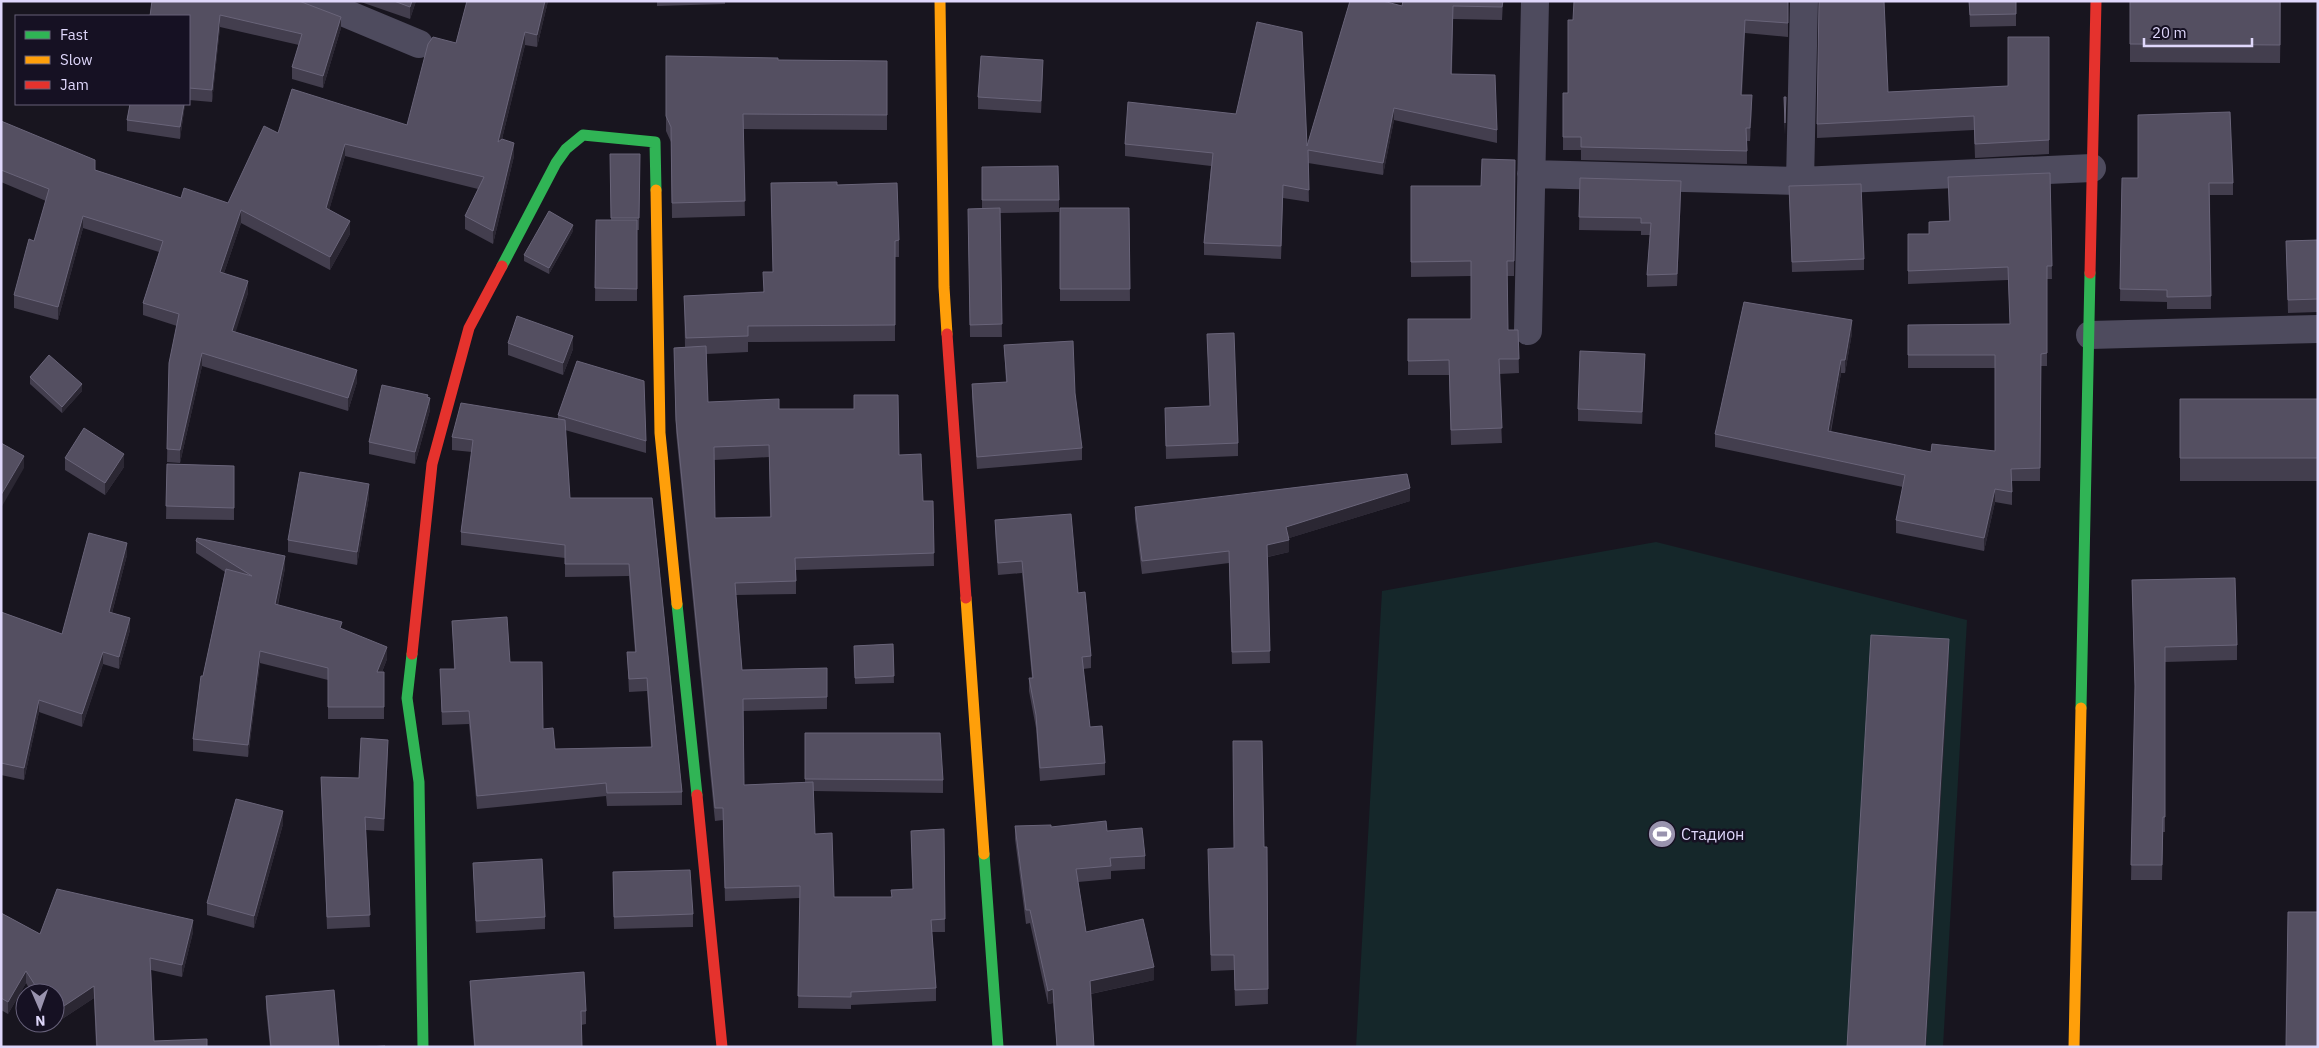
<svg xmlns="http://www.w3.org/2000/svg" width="2319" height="1048" viewBox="0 0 2319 1048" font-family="'IBM Plex Sans',sans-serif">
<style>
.green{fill:#15272a}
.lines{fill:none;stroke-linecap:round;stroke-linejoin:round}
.street{stroke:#4e4b5e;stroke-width:28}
.fast{stroke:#30b455;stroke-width:11}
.slow{stroke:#ff9f0a;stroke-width:11}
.jam{stroke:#e5322d;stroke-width:11}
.wall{fill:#433e4e;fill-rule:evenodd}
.shaded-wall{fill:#2b2733}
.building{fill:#544f61;stroke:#696479;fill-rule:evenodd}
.labels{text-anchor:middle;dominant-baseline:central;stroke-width:5;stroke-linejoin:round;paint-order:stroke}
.poi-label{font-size:16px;fill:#dfd7fb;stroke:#161123;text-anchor:start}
</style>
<rect width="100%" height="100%" fill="#18151f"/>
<path class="green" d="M 1656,542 L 1967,620 L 1943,1047 L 1356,1047 L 1382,591 Z"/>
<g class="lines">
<path class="street" d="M 308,1 L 333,8 L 419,44
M 1531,174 L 1800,181 L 2092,168
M 1800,181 L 1804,1
M 1528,331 L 1535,1
M 2090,335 L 2318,329"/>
<path class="fast" d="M 502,266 L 556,163 L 566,149 L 583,135 L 655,142 L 656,190
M 677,604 L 697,795
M 412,654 L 407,698 L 419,782 L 423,1047
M 2081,708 L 2090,273
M 984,854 L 998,1047"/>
<path class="slow" d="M 940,1 L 944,287 L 947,334
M 656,190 L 660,433 L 677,604
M 966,598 L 984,854
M 2074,1047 L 2081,708"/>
<path class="jam" d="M 2090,273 L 2096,1
M 947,334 L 966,598
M 412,654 L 432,464 L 469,328 L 502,266
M 697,795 L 722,1047"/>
</g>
<path class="wall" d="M 152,1 L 341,28 L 323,88 L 292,79 L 292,67 L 299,45 L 220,27 L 212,102 L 189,100 L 189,16 Z
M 358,1 L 416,1 L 410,19 Z
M 467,1 L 548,1 L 537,47 L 525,45 L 502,139 L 514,156 L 493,244 L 465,229 L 465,216 L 478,189 L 345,156 L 329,210 L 350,234 L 330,270 L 241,223 L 224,273 L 248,293 L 235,332 L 357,382 L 348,411 L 202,366 L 180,463 L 167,462 L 169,363 L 177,326 L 143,315 L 143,303 L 159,252 L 83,228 L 58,320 L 14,308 L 14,295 L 34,241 L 46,201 L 1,182 L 1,121 L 95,170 L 181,198 L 228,203 L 278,133 L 407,125 L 456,43 Z
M 657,1 L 725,1 L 725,4 L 657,6 Z
M 1503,1 L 1502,20 L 1453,19 L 1452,74 L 1497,130 L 1497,143 L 1394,120 L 1383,175 L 1308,163 L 1309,202 L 1283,198 L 1281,259 L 1204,255 L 1204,243 L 1211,166 L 1125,156 L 1125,144 L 1236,114 L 1307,146 L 1402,6 Z
M 1788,1 L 1788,37 L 1745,33 L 1742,95 L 1752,108 L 1750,141 L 1747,141 L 1747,164 L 1581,160 L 1581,150 L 1563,150 L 1563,93 L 1568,93 L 1573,20 Z
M 1969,1 L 2016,1 L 2016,26 L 1970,27 Z
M 2130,1 L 2281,1 L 2280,63 L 2130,62 Z
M 2049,37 L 2049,154 L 1975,158 L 1974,130 L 1817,138 L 1817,124 L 1888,92 L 2008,86 Z
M 666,56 L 778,60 L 887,61 L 887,130 L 743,129 L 745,216 L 672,218 L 671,142 L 666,131 Z
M 1043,73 L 1041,113 L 978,109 L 978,97 Z
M 1784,97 L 1786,97 L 1785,135 L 1784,109 Z
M 130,104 L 185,104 L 180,139 L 127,131 L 127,120 Z
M 610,154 L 640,154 L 639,230 L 637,230 L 637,301 L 595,301 L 596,220 L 611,220 Z
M 1515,160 L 1514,276 L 1507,276 L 1508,330 L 1518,330 L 1519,373 L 1499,374 L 1502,443 L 1451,445 L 1449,375 L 1408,375 L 1408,319 L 1471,319 L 1471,276 L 1411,277 L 1411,186 L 1481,186 Z
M 982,167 L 1059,200 L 1059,212 L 1000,213 L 1002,337 L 970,337 L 968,209 L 982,208 Z
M 2050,173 L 2052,279 L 2047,279 L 2047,366 L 2041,366 L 2040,481 L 2012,481 L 2012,505 L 1995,502 L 1984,551 L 1896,533 L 1896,520 L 1903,487 L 1715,447 L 1715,434 L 1852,333 L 1845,373 L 1841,373 L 1831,432 L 1931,452 L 1995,451 L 1995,368 L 1908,368 L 1908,325 L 2010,324 L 2008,280 L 1908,284 L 1908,234 L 1929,234 L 1929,222 L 1949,221 L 1948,177 Z
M 1580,178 L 1681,194 L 1677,286 L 1647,287 L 1647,275 L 1650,235 L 1641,235 L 1641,231 L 1579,230 Z
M 2122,178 L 2233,183 L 2233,195 L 2210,195 L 2211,309 L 2167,309 L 2167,302 L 2120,301 Z
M 771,183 L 837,185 L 899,240 L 899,257 L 895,257 L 895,341 L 748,342 L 748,352 L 706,354 L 708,402 L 779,409 L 899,455 L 923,501 L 933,501 L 934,566 L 796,570 L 796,594 L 736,595 L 742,670 L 827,668 L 827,709 L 743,711 L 744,785 L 805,782 L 805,733 L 943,780 L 943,793 L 813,791 L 815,834 L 834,897 L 891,897 L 913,889 L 911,831 L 944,829 L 945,932 L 932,932 L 936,988 L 936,1001 L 851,1005 L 851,1009 L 798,1008 L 800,898 L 725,901 L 723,820 L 715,821 L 676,432 L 674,348 L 685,347 L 684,296 L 763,292 L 773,272 ZM 769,457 L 770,517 L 715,518 L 714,460 Z
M 1789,186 L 1864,259 L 1864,270 L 1792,272 Z
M 1060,208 L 1129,208 L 1130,301 L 1060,301 Z
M 573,231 L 549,274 L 524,261 L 524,255 Z
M 2318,240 L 2318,312 L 2288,313 L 2286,241 Z
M 1207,334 L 1238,443 L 1238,456 L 1166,459 L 1165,408 L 1210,406 Z
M 508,343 L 573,349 L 563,375 L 508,355 Z
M 1004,345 L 1082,448 L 1082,460 L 977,469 L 972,397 L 972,384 L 1006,382 Z
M 1645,366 L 1642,424 L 1578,421 L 1578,409 Z
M 30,377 L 82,391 L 62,413 L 30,384 Z
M 428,397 L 430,410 L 415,464 L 369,454 L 369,442 Z
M 2180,399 L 2318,399 L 2318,481 L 2180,481 Z
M 558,415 L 646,441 L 646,453 L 565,430 L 570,498 L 652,498 L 682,792 L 682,805 L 607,806 L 606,796 L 477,809 L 469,724 L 442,725 L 440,669 L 454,669 L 452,621 L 510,662 L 543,729 L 555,749 L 651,747 L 647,691 L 629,692 L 627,652 L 635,652 L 629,576 L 565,577 L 565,558 L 461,545 L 461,532 L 472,452 L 452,450 L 452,437 L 558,419 Z
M 65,458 L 124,467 L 105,495 L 65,470 Z
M 167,464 L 234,466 L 234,520 L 166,519 Z
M 369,497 L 357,565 L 288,552 L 288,540 Z
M 1410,501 L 1289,538 L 1289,552 L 1268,557 L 1270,663 L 1232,664 L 1229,563 L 1142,574 L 1135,519 L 1135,507 Z
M 995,520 L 1078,593 L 1091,656 L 1091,668 L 1083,669 L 1090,727 L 1105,763 L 1105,775 L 1040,781 L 1036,728 L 1029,691 L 1029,678 L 1032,678 L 1022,573 L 998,575 L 995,532 Z
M 196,541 L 285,568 L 278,605 L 342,629 L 387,659 L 382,672 L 384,672 L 384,719 L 328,719 L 328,680 L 260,663 L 248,757 L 193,751 L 193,739 L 203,676 L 225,572 L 196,553 Z
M 127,555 L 112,613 L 130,630 L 119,669 L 103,664 L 82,727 L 39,712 L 24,780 L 1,775 L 1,612 L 62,634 Z
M 2132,580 L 2237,645 L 2237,660 L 2165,662 L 2165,832 L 2163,832 L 2162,880 L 2131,880 L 2135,695 Z
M 893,644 L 894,683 L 855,684 L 854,646 Z
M 388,752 L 384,831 L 366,830 L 370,927 L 327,929 L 321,777 L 359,778 Z
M 283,824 L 254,928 L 207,915 L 207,903 Z
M 1015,826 L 1051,827 L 1145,856 L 1145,869 L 1111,871 L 1111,879 L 1078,882 L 1086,932 L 1154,980 L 1091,994 L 1094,1047 L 1057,1047 L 1053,1003 L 1048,1004 L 1030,923 L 1026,924 L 1015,839 Z
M 1264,847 L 1267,847 L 1268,1004 L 1235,1006 L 1234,970 L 1211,971 L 1208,864 Z
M 473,863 L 545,917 L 545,929 L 476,933 Z
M 613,872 L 693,914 L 693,927 L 614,929 Z
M 1,913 L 40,934 L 193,932 L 182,977 L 151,970 L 154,1041 L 207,1047 L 96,1047 L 94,998 L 53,1025 L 52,1023 L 55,1023 L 55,993 L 32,993 L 26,983 L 8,1014 L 1,1010 Z
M 470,981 L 586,1011 L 586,1024 L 581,1025 L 582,1047 L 474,1047 L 470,995 Z
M 266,996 L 339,1047 L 270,1047 L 266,1008 Z"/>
<path class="shaded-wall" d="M 412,1 L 416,1 L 410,19 L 410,7 Z
M 545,1 L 548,1 L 537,47 L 537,35 Z
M 220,15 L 220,27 L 212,102 L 212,90 Z
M 341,17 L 341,28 L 323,88 L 323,76 Z
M 1745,20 L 1745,33 L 1741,108 L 1741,95 Z
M 525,32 L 525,45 L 498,155 L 498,142 Z
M 1043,60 L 1043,73 L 1041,113 L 1041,101 Z
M 1752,95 L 1752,108 L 1750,141 L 1750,128 Z
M 184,104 L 185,104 L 180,139 L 180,127 Z
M 1394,108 L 1394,120 L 1383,175 L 1383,163 Z
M 514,143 L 514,156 L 493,244 L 493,231 Z
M 345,144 L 345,156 L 326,221 L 326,208 Z
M 1681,181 L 1681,194 L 1677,286 L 1677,274 Z
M 241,210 L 241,223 L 220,285 L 220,272 Z
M 83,216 L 83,228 L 58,320 L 58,307 Z
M 350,221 L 350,234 L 330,270 L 330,257 Z
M 573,225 L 573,231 L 549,274 L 549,268 Z
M 248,281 L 248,293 L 232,344 L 232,331 Z
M 1852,320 L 1852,333 L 1845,373 L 1845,360 Z
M 573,336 L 573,349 L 563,375 L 563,363 Z
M 202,353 L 202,366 L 180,463 L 180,450 Z
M 1645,354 L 1645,366 L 1642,424 L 1642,412 Z
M 1841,360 L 1841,373 L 1828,444 L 1828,431 Z
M 357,370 L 357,382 L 348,411 L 348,398 Z
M 82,384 L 82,391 L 62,413 L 62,407 Z
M 428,395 L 428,406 L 430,398 L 430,410 L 415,464 L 415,452 Z
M 124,454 L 124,467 L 105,495 L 105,483 Z
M 24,456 L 24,468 L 1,508 L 1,495 Z
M 369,484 L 369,497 L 357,565 L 357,552 Z
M 1410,488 L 1410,501 L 1286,539 L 1286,527 Z
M 1995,489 L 1995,502 L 1984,551 L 1984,538 Z
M 1289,540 L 1289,552 L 1267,557 L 1267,545 Z
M 127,543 L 127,555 L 109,624 L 109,612 Z
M 285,556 L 285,568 L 275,616 L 275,604 Z
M 130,618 L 130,630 L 119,669 L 119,657 Z
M 1949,639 L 1949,662 L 1926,1047 L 1925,1047 Z
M 387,647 L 387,659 L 377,684 L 377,672 Z
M 260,651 L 260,663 L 248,757 L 248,745 Z
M 103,652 L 103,664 L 82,727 L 82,714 Z
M 39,700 L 39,712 L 24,780 L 24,768 Z
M 388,740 L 388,752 L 384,831 L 384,819 Z
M 283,811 L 283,824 L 254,928 L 254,916 Z
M 193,920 L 193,932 L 182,977 L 182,965 Z
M 1154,967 L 1154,980 L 1090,994 L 1090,981 Z
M 26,971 L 26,983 L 8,1014 L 8,1002 Z
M 94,986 L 94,998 L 53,1025 L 53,1023 L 55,1023 L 55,1012 Z
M 1053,989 L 1053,1003 L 1048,1004 L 1048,991 Z"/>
<path class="building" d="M 152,1 L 299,1 L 341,17 L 323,76 L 292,67 L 302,34 L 220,15 L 212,90 L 189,88 L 189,16 L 150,16 Z
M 394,1 L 412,1 L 410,7 Z
M 467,1 L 545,1 L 537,35 L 525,32 L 498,142 L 502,139 L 514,143 L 493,231 L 465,216 L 484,177 L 345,144 L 326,208 L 350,221 L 330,257 L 241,210 L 220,272 L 248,281 L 232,331 L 357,370 L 348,398 L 202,353 L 180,450 L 167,449 L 169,363 L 179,314 L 143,303 L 163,241 L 83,216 L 58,307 L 14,295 L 29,239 L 34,241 L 49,189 L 1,170 L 1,121 L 95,160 L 95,170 L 181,198 L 184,188 L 228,203 L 264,126 L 278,133 L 292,89 L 407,125 L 428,44 L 433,37 L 456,43 Z
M 1350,1 L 1383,1 L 1402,6 L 1403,1 L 1503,1 L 1502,7 L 1453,6 L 1451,74 L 1495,75 L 1497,130 L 1394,108 L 1383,163 L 1308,150 L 1309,190 L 1283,185 L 1281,246 L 1204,243 L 1213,153 L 1125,144 L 1128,102 L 1236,114 L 1257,22 L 1302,32 L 1307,146 Z
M 1574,1 L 1788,1 L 1788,23 L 1745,20 L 1741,95 L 1752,95 L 1750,128 L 1746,128 L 1747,151 L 1581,147 L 1581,137 L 1563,137 L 1563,93 L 1568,93 L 1568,20 L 1573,20 Z
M 1819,1 L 1884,1 L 1888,92 L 2008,86 L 2008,37 L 2049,37 L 2049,140 L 1975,144 L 1974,116 L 1817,124 Z
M 1969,1 L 2016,1 L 2016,14 L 1970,15 Z
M 2130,1 L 2280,1 L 2280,45 L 2130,44 Z
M 666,56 L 778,58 L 778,60 L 887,61 L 887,115 L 743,114 L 745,201 L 672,203 L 671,127 L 666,116 Z
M 981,56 L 1043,60 L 1041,101 L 978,97 Z
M 1784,97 L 1786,97 L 1785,123 Z
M 130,104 L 184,104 L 180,127 L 127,120 Z
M 2230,112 L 2233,183 L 2209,183 L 2211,296 L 2167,297 L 2167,290 L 2120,289 L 2122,178 L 2138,178 L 2138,115 Z
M 610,154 L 640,154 L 639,218 L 611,218 Z
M 1482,159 L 1515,160 L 1514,261 L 1507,261 L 1508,330 L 1518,330 L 1519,359 L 1499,359 L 1502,428 L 1451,430 L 1449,360 L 1408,361 L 1408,319 L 1471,319 L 1471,261 L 1411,262 L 1411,186 L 1481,186 Z
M 1058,166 L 1059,200 L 982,200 L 982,167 Z
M 2050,173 L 2052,266 L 2047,266 L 2047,353 L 2041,354 L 2040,468 L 2011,469 L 2012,492 L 1995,489 L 1984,538 L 1896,520 L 1905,475 L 1715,434 L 1744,302 L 1852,320 L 1845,360 L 1841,360 L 1828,431 L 1931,452 L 1932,444 L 1995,451 L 1995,355 L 1908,355 L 1908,325 L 2010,324 L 2008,267 L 1908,271 L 1908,234 L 1929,234 L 1929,222 L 1950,221 L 1948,177 Z
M 1580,178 L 1681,181 L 1677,274 L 1647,275 L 1651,223 L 1641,223 L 1641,218 L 1579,217 Z
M 837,182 L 837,185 L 897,183 L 899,240 L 895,241 L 895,325 L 748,326 L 748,336 L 686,338 L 684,296 L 764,292 L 763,272 L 773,272 L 771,183 Z
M 1861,184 L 1864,259 L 1792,262 L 1789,186 Z
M 1000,208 L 1002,324 L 970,325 L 968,209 Z
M 1060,208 L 1129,208 L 1130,289 L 1060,289 Z
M 549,211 L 573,225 L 549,268 L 524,255 Z
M 596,220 L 637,220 L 637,289 L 595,288 Z
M 2318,240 L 2318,299 L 2288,300 L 2286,241 Z
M 517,316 L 573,336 L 563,363 L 508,343 Z
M 1234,333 L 1238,443 L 1166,446 L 1165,408 L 1210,406 L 1207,334 Z
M 1073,341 L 1075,393 L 1082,448 L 977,457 L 972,384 L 1007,382 L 1004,345 Z
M 706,346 L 708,402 L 779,399 L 779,409 L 854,409 L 854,395 L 898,395 L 899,455 L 921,454 L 923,501 L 933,501 L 934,553 L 795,558 L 796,581 L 735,583 L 742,670 L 827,668 L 827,697 L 743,699 L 744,785 L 813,782 L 815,834 L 832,833 L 834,897 L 892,897 L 891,890 L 913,889 L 911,831 L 944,829 L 945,919 L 931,920 L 936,988 L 851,992 L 851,997 L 798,996 L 800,886 L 725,888 L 723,808 L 715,808 L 676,420 L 674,348 ZM 769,445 L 771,517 L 715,518 L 714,447 Z
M 1580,351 L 1645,354 L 1642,412 L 1578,409 Z
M 49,355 L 82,384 L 62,407 L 30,377 Z
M 577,361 L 644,381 L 646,441 L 558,415 Z
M 382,385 L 428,395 L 427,397 L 430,398 L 415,452 L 369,442 Z
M 2180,399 L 2318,399 L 2318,458 L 2180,458 Z
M 461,403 L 565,420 L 570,498 L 652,498 L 682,792 L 607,793 L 606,783 L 477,796 L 469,711 L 442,712 L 440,669 L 455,669 L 452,621 L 507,617 L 510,662 L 542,662 L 543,729 L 553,728 L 555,749 L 652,747 L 647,678 L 629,679 L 627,652 L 636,652 L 629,564 L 565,564 L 565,545 L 461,532 L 473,440 L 452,437 Z
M 84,428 L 124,454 L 105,483 L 65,458 Z
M 1,443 L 24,456 L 1,495 Z
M 167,464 L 234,466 L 234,508 L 166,506 Z
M 300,472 L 369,484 L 357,552 L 288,540 Z
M 1407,474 L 1410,488 L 1286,527 L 1289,540 L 1267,545 L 1270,651 L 1232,652 L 1229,551 L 1142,561 L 1135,507 Z
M 1071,514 L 1078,593 L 1085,592 L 1091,656 L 1082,657 L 1090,727 L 1102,726 L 1105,763 L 1040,768 L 1036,715 L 1029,678 L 1033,678 L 1022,561 L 998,563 L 995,520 Z
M 89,533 L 127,543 L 109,612 L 130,618 L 119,657 L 103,652 L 82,714 L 39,700 L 24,768 L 1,763 L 1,612 L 62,634 Z
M 197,538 L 285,556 L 275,604 L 342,622 L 340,628 L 387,647 L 377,672 L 384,672 L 384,707 L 328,707 L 328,668 L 260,651 L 248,745 L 193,739 L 201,676 L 203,676 L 226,569 L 252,576 L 196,541 Z
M 2235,578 L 2237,645 L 2165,647 L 2165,817 L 2163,817 L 2162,865 L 2131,865 L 2135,686 L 2132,580 Z
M 1871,635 L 1949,639 L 1925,1047 L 1847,1047 Z
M 893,644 L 894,676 L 855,678 L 854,646 Z
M 805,733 L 940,733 L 943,780 L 805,779 Z
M 361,738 L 388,740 L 384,819 L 365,817 L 370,915 L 327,917 L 321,777 L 359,778 Z
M 1233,741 L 1262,741 L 1264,847 L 1267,847 L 1268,989 L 1235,990 L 1234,955 L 1211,955 L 1208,849 L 1234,848 Z
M 236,799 L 283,811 L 254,916 L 207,903 Z
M 1106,821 L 1107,831 L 1142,828 L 1145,856 L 1110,858 L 1111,866 L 1076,869 L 1086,932 L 1143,919 L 1154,967 L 1090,981 L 1094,1047 L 1057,1047 L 1053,989 L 1048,991 L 1030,910 L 1026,910 L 1015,826 L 1051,825 L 1051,827 Z
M 542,859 L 545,917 L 476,921 L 473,863 Z
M 690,870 L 693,914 L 614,917 L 613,872 Z
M 57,889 L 193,920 L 182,965 L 150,958 L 154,1041 L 207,1039 L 207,1047 L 97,1047 L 94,986 L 55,1012 L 55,993 L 40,993 L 26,971 L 8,1002 L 1,998 L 1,913 L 40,934 Z
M 2288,912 L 2318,912 L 2318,1047 L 2286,1047 Z
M 584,972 L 586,1011 L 581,1011 L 582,1047 L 475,1047 L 470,981 Z
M 334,990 L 339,1047 L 271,1047 L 266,996 Z
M 385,1046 L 385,1047 L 368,1047 Z"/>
<defs>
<symbol id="stadium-disc" viewBox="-11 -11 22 22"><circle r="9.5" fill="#9993ae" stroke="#161123"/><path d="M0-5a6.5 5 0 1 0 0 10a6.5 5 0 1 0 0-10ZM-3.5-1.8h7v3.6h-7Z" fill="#fff"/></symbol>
</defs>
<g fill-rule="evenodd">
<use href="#stadium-disc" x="1646" y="818" width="32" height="32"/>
</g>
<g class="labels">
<g class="poi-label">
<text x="1681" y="834">Стадион</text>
</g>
</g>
<rect width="2319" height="1048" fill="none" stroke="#dfd7fb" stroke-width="5"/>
<rect x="15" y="15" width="175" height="90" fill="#161123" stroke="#666079"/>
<rect x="25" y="31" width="25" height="8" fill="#30b455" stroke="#666079"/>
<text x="60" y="40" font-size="15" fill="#dfd7fb">Fast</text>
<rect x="25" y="56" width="25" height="8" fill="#ff9f0a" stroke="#666079"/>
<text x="60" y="65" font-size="15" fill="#dfd7fb">Slow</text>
<rect x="25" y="81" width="25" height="8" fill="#e5322d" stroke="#666079"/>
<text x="60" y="90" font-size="15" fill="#dfd7fb">Jam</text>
<g transform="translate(40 1008) rotate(178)"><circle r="24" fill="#161123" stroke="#666079"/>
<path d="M0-4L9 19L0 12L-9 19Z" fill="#9993ae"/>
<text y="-8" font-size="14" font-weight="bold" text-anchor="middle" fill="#dfd7fb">N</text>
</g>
<path d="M2144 38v8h108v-8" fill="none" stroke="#dfd7fb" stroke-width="2.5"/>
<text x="2152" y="38" font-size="15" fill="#dfd7fb" stroke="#161123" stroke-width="4" paint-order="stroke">20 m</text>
</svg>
